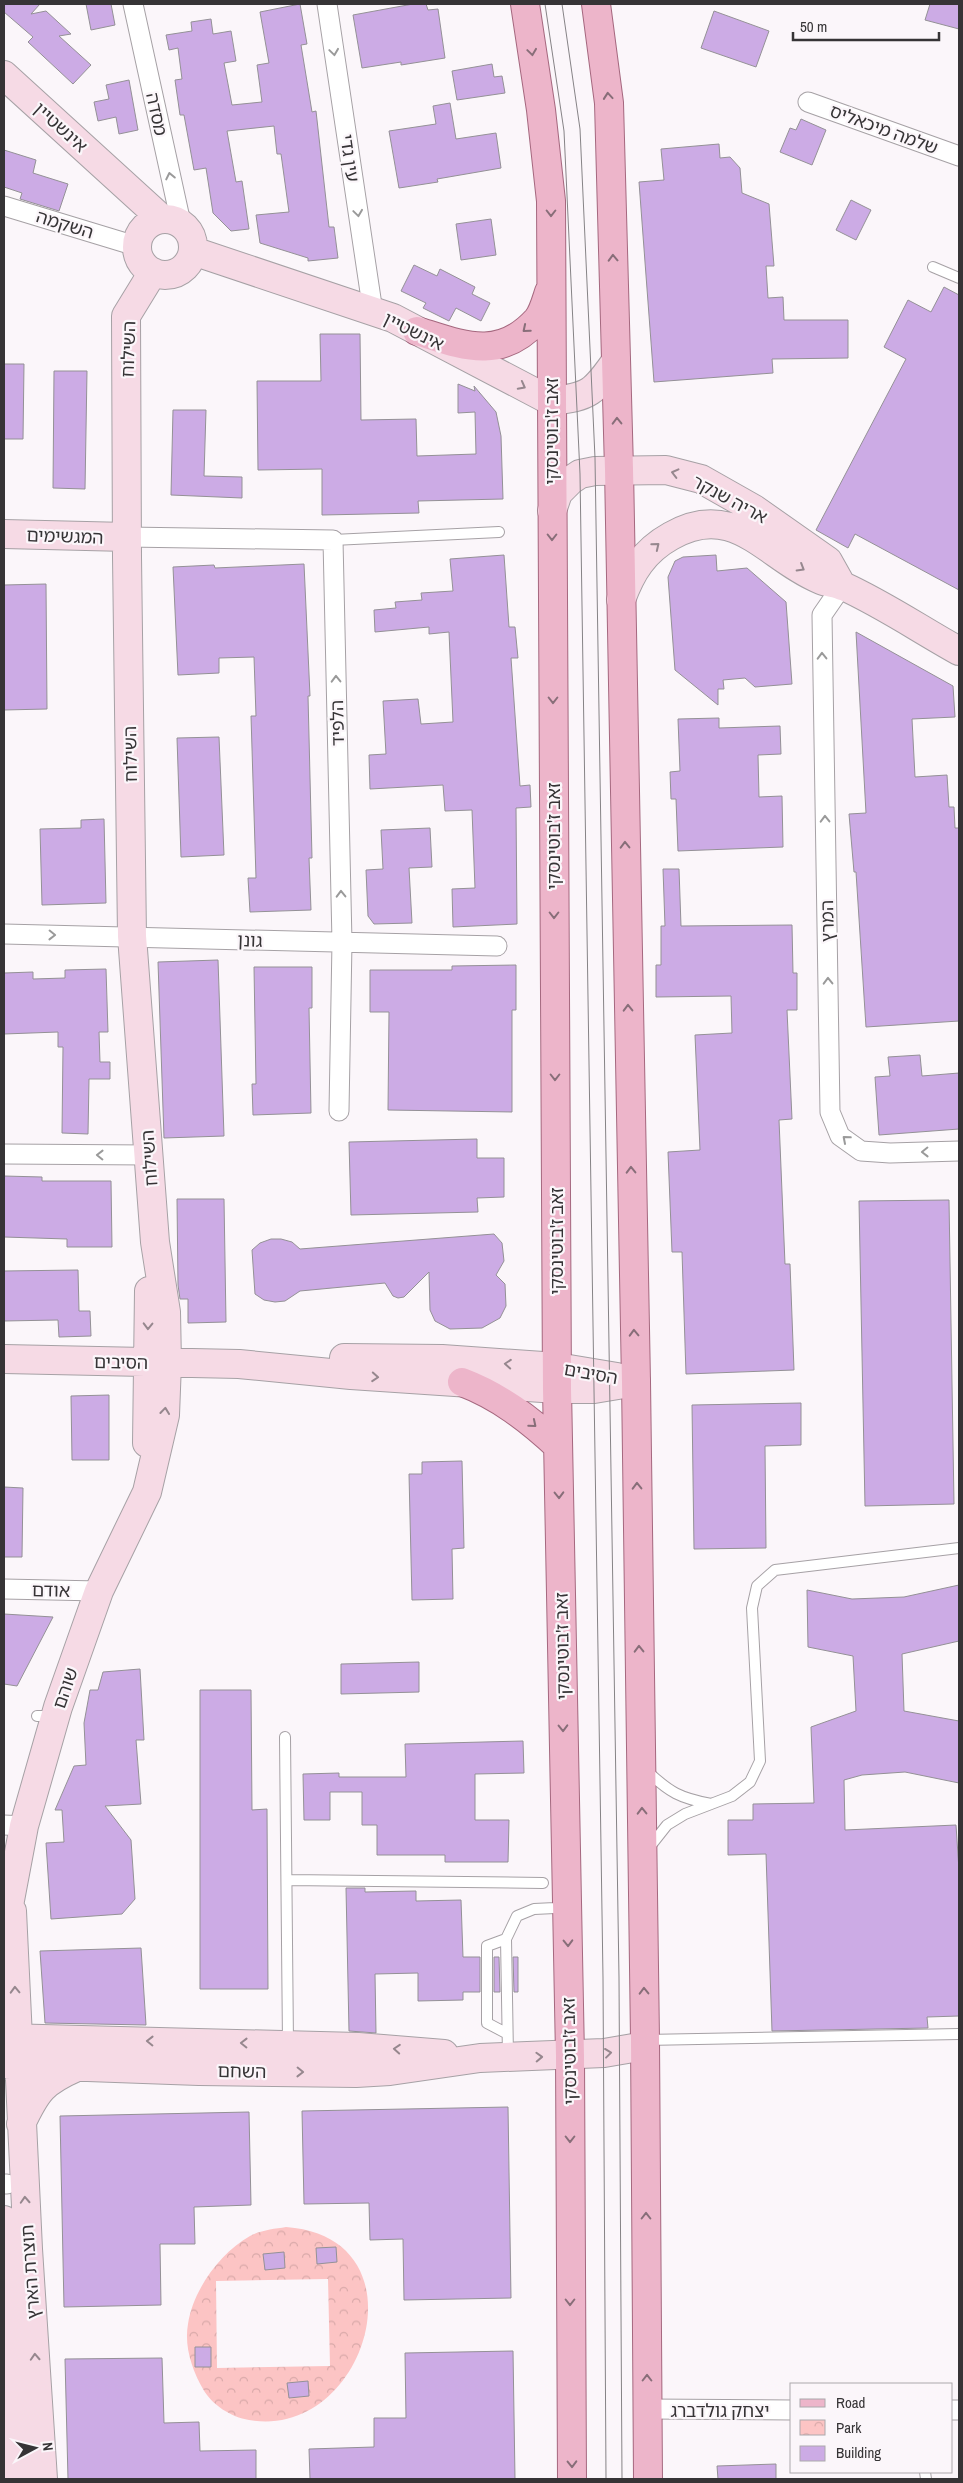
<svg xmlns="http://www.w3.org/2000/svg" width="963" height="2483" viewBox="0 0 963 2483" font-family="'Archivo Narrow','Noto Sans Hebrew',sans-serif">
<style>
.park{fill:url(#park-crowns);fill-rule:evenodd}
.building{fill:#ccabe5;stroke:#949196}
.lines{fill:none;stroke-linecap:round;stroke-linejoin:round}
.lane-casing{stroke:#a6a1a5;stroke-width:12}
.street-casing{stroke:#a6a1a5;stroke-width:21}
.secondary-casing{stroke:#a6a1a5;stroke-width:30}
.primary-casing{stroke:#a5687f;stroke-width:30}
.lane{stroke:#fff;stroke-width:10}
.street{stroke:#fff;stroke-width:19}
.secondary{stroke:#f6dae5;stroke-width:28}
.primary{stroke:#edb5ca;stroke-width:28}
.tram{stroke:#868386;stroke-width:1}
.oneway{stroke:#9a9a9a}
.oneway2{stroke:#886e79}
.oneway3{stroke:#96878e}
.labels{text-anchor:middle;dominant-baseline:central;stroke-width:4.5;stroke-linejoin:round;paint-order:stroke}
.street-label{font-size:18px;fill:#363436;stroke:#fbf6fa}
</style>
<defs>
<pattern id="park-crowns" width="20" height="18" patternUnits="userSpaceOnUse" patternTransform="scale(1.25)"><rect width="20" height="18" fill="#fcc4c4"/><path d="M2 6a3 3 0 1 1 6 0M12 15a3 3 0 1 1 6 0" fill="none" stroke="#d9a9a9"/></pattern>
</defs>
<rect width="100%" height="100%" fill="#fbf6fa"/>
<path class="park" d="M 286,2227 C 428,2237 366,2441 249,2420 C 231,2417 212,2405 203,2389 C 192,2370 184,2346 188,2324 C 193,2290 220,2253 250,2236 C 261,2230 274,2229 286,2227 ZM 328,2279 L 330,2366 L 217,2368 L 216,2281 Z"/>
<path class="building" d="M 4,4 L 40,4 L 31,14 L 46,11 L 71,34 L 59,36 L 91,65 L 73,84 L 28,42 L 33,37 L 4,12 Z
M 86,4 L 111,4 L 115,25 L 91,30 Z
M 300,4 L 307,44 L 301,45 L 312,112 L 316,111 L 329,227 L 334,227 L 338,258 L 308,261 L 308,258 L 260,243 L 256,215 L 289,212 L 281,154 L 277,154 L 274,126 L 227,131 L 236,182 L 242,181 L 249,229 L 231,231 L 213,213 L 206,168 L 194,170 L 184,115 L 180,115 L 175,80 L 182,79 L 178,48 L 169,50 L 166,35 L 192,31 L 191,22 L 211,19 L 213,34 L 231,31 L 236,61 L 224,63 L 232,105 L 262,102 L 257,65 L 269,63 L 260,12 Z
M 413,4 L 426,4 L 428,10 L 438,9 L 445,58 L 401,65 L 401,62 L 362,68 L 353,15 Z
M 930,4 L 959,4 L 959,29 L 925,20 Z
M 714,11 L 769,31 L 756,67 L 701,48 Z
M 492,64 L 494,77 L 502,76 L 505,93 L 457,100 L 452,71 Z
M 129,80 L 138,130 L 119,134 L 116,117 L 98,121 L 94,102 L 109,99 L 106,85 Z
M 450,103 L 456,139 L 496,133 L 501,168 L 437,179 L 438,182 L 399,188 L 389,131 L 436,124 L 433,106 Z
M 801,119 L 826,130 L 812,165 L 780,152 L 790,128 L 796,130 Z
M 719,144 L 720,158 L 730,157 L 740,168 L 742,193 L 769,204 L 774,266 L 766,266 L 768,298 L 783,297 L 784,320 L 848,320 L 848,358 L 772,359 L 773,373 L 654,382 L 639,182 L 664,180 L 661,149 Z
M 4,150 L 36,160 L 33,173 L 68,184 L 59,211 L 20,199 L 22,193 L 4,187 Z
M 851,200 L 871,210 L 856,240 L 836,230 Z
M 491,219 L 496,255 L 461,260 L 456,224 Z
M 414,265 L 437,276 L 440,269 L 475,287 L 472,294 L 490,303 L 481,321 L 456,308 L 449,321 L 423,308 L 426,303 L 401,291 Z
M 944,287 L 959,295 L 959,590 L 855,534 L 848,548 L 816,530 L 906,359 L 884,347 L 908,300 L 931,312 Z
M 320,334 L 360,334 L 361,420 L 416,419 L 417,456 L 476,454 L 475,412 L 458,413 L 458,384 L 475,391 L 474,386 L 496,412 L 501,436 L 503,499 L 418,501 L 419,513 L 322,515 L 322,469 L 258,470 L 257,381 L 321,381 Z
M 4,364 L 24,364 L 23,439 L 4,439 Z
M 54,371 L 87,371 L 85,489 L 53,488 Z
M 173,410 L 206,410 L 204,476 L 242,477 L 242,498 L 171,495 Z
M 504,555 L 509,627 L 515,627 L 518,658 L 511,658 L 520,786 L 530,785 L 531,807 L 516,808 L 517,924 L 453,927 L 452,889 L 475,888 L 472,810 L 445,811 L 443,785 L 370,789 L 369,755 L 386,754 L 383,701 L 418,699 L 421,724 L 453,722 L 449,632 L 429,634 L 429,627 L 375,632 L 374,610 L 396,608 L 395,602 L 422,600 L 421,593 L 453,591 L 450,559 Z
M 716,555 L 717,571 L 747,568 L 786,602 L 792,684 L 755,687 L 745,678 L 723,680 L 724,689 L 718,689 L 718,705 L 675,670 L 668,577 L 675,561 L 683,557 Z
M 304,564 L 310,696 L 308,696 L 312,858 L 309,858 L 311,910 L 250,912 L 248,878 L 256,878 L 251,716 L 256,716 L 254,657 L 219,658 L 219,673 L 178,675 L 173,567 L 214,565 L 215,568 Z
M 46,584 L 47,709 L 4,710 L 4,585 Z
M 856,632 L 953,686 L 955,717 L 912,719 L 915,777 L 947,775 L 949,807 L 954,807 L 955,828 L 959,828 L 959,1021 L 866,1027 L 856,872 L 854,872 L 849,814 L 866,813 Z
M 719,718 L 719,728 L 780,726 L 781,754 L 758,755 L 759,797 L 782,796 L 783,847 L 678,851 L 676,799 L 671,799 L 670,772 L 680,771 L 678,719 Z
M 219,737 L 224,855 L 181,857 L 177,738 Z
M 104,819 L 106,903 L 42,905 L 40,829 L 81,828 L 81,820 Z
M 430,828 L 432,867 L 409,868 L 412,923 L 374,924 L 368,916 L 366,870 L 383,869 L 381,830 Z
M 663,869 L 679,869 L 681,926 L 792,925 L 793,973 L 797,973 L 797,1010 L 787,1010 L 792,1119 L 779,1120 L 785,1264 L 790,1264 L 794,1370 L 686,1374 L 682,1252 L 672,1252 L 668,1152 L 700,1150 L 695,1035 L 732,1033 L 731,996 L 656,997 L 656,965 L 661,965 L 661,926 L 665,926 Z
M 218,960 L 224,1136 L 164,1138 L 158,962 Z
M 516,965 L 516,1010 L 512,1010 L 512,1112 L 388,1110 L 389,1012 L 370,1012 L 370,970 L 452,970 L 452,966 Z
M 254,967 L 312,967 L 312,1008 L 309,1008 L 311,1113 L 253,1115 L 252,1084 L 256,1084 Z
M 106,969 L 108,1032 L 99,1032 L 100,1062 L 110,1062 L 110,1079 L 89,1079 L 88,1134 L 62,1133 L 63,1047 L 58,1047 L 58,1032 L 4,1034 L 4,973 L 33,972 L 33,979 L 65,978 L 65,970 Z
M 920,1055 L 922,1076 L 959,1073 L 959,1129 L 879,1135 L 875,1077 L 890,1076 L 888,1057 Z
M 477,1139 L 477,1158 L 504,1158 L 504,1197 L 477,1198 L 478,1212 L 351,1215 L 349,1142 Z
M 4,1176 L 42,1177 L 42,1181 L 111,1181 L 112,1247 L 67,1247 L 67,1239 L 4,1237 Z
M 177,1199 L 224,1199 L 226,1322 L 188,1323 L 188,1299 L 180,1299 L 178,1285 Z
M 949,1200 L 954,1504 L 865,1506 L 859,1201 Z
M 494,1234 L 502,1243 L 504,1261 L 496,1275 L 505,1284 L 506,1306 L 500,1318 L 482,1328 L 450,1329 L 435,1321 L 430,1310 L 429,1272 L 404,1297 L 398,1298 L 393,1296 L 385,1283 L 300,1291 L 285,1301 L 275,1302 L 264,1300 L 255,1294 L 252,1250 L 260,1243 L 271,1239 L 281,1239 L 292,1242 L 300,1249 Z
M 78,1270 L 79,1311 L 90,1311 L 91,1336 L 59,1337 L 58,1320 L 4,1321 L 4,1271 Z
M 109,1395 L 109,1460 L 72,1460 L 71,1396 Z
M 801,1403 L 801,1445 L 765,1446 L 766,1548 L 694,1549 L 692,1405 Z
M 462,1461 L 464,1548 L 452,1549 L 453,1599 L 412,1600 L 409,1474 L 422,1474 L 422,1462 Z
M 4,1487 L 23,1488 L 22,1557 L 4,1557 Z
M 959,1585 L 959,1641 L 902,1654 L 904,1711 L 959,1721 L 959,1783 L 905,1772 L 862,1775 L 844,1780 L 845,1830 L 956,1825 L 959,1870 L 959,2016 L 927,2017 L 928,2028 L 772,2031 L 766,1854 L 728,1855 L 728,1820 L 753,1820 L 753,1804 L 814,1803 L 811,1727 L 856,1711 L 853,1656 L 808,1647 L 807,1590 L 852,1599 L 904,1597 Z
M 4,1614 L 53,1617 L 17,1686 L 4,1684 Z
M 419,1662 L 419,1692 L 341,1694 L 341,1664 Z
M 140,1669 L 144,1740 L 136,1740 L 141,1804 L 105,1806 L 131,1840 L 135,1899 L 122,1914 L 51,1919 L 46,1843 L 64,1842 L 62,1810 L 55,1810 L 74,1766 L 86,1765 L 84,1723 L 90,1690 L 98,1690 L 103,1672 Z
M 200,1690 L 251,1690 L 252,1810 L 267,1809 L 268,1989 L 200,1989 Z
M 523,1741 L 524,1773 L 475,1774 L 475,1820 L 509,1820 L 508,1862 L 445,1862 L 445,1855 L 377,1855 L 377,1825 L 362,1825 L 362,1792 L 330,1792 L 330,1820 L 304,1820 L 303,1774 L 339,1773 L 339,1777 L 406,1777 L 405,1744 Z
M 346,1888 L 365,1888 L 365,1892 L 416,1891 L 416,1901 L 461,1900 L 463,1957 L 480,1957 L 480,1992 L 463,1992 L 463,2000 L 418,2001 L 418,1973 L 375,1974 L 376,2033 L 349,2031 Z
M 141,1948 L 146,2025 L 45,2023 L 40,1951 Z
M 494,1957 L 499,1957 L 500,1992 L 494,1992 Z
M 513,1957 L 518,1957 L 518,1992 L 514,1992 Z
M 508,2107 L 511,2298 L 404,2300 L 403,2239 L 370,2240 L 369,2203 L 304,2204 L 302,2111 Z
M 249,2112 L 251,2205 L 194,2207 L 195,2244 L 160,2244 L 161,2305 L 64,2307 L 60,2116 Z
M 336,2247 L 337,2262 L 317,2264 L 316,2248 Z
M 284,2252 L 285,2268 L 265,2270 L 263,2254 Z
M 195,2347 L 211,2347 L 211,2367 L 195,2367 Z
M 513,2351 L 515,2479 L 310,2479 L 309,2449 L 374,2447 L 374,2418 L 406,2418 L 405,2353 Z
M 162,2358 L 164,2423 L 199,2422 L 200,2451 L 256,2450 L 256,2479 L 68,2479 L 65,2359 Z
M 308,2381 L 309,2396 L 289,2398 L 287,2383 Z
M 776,2464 L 776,2479 L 718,2479 L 717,2466 Z"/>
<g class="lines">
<defs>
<path id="lane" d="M 933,267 L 959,278
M 333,540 L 499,532
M 37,1716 L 55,1716
M 285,1737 L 288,2044
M 646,1770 C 670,1793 680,1798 711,1804
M 648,1849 L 667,1825 L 685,1814 L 732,1796 L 750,1782 L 760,1761 L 752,1608 L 757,1586 L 775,1570 L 959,1548
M 287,1880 L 543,1883
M 506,1939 L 487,1946 L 487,2023 L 506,2033
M 645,2040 L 959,2034
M 508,2056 L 506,1939 L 517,1916 L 534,1909 L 555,1908 L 563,1902
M 925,2472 L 926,2479"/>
<path id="street" d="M 133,4 L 181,223
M 327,4 L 373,312
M 808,102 L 959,156
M 4,206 L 126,243
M 127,537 L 333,540 L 342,942 L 339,1111
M 842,586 L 822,615 L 830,1112 L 840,1136 L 861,1151 L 890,1153 L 959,1151
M 4,934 L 497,946
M 4,1154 L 149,1155
M 4,1589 L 99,1591
M 4,1825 L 24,1826
M 4,2184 L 7,2184
M 647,2409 L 792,2410
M 952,2410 L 959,2410"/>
<path id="secondary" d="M 4,75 L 162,219
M137 247a28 28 0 1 1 56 0a28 28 0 1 1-56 0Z
M 193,251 L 393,318 L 551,401 C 590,397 594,392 616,361
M 552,511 L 558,493 L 571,480 L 580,474 L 595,471 L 666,470 L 701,479 L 754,509 L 828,561 L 842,586
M 4,534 L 127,537
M 621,600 C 631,572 644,551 671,536 C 735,499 767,558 821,580 C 828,583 836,583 843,586 C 883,604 921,630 959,651
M 344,1358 L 442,1359 L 557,1367 L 617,1377
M 4,1359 L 239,1364 L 351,1375 L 557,1389 L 594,1389 L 636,1382
M 147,1443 L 149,1291
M 12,1911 L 28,2249 L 43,2479
M 4,1932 L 24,1826 L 58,1707 L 99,1591 L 147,1492 L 165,1415 L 167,1363 L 166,1312 L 155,1242 L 132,936 L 127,557 L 126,316 L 153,272
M 4,2038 L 358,2047 L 444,2054
M 4,2064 L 199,2071 L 356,2073 L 390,2071 L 480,2058 L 604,2053 L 645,2046
M 21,2124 C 37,2090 43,2082 77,2067
M 4,2220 L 11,2335 L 15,2479"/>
<path id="primary" d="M 525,4 L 541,110 L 551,201 L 557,1389 L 570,2056 L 572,2479
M 596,4 L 609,103 L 619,469 L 636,1382 L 645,2040 L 648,2479
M 417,331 C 462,345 499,362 537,320 C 543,313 546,301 549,292
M 462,1382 C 499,1396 529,1419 558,1446"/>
</defs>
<use href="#lane" class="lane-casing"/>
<use href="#street" class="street-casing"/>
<use href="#secondary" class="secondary-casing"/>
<use href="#primary" class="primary-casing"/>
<use href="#lane" class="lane"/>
<use href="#street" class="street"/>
<use href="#secondary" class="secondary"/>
<use href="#primary" class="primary"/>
<path class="tram" d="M 545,4 L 564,131 L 580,474 L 603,1978 L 606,2479
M 562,4 L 580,129 L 595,458 L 619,1978 L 622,2479"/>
</g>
<defs><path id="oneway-chevron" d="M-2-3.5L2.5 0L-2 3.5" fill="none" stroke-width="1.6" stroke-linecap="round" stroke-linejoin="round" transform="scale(1.25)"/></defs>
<g class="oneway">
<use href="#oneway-chevron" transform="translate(334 52) rotate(82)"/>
<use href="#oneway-chevron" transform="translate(170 176) rotate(-102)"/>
<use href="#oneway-chevron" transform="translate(358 213) rotate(82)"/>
<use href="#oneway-chevron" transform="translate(822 656) rotate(-91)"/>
<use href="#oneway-chevron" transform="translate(336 679) rotate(-91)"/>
<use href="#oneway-chevron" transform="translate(825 819) rotate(-91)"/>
<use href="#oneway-chevron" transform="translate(341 894) rotate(-91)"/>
<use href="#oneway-chevron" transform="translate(52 935) rotate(1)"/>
<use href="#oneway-chevron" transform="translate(828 981) rotate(-91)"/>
<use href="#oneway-chevron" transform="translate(846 1139) rotate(-139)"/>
<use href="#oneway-chevron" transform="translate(925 1152) rotate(179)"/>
<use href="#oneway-chevron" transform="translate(100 1155) rotate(-179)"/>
</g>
<g class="oneway2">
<use href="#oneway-chevron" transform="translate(532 52) rotate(82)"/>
<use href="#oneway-chevron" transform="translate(608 96) rotate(-95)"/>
<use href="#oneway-chevron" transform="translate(551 213) rotate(90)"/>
<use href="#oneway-chevron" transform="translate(613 258) rotate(-92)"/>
<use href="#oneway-chevron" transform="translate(526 329) rotate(140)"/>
<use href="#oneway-chevron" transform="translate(617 421) rotate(-91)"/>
<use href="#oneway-chevron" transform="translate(552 537) rotate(90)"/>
<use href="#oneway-chevron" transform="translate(553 700) rotate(90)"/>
<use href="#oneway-chevron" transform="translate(625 845) rotate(-91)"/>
<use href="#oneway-chevron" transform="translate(554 915) rotate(90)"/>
<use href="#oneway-chevron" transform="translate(628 1008) rotate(-91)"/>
<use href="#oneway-chevron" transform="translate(555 1077) rotate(90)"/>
<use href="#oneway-chevron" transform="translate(631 1170) rotate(-91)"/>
<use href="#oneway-chevron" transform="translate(634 1333) rotate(-92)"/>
<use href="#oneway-chevron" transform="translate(533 1424) rotate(40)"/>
<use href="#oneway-chevron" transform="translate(637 1486) rotate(-91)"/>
<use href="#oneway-chevron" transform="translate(559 1495) rotate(89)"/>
<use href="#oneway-chevron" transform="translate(639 1649) rotate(-91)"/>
<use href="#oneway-chevron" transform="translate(563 1728) rotate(89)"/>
<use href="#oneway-chevron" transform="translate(642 1811) rotate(-91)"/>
<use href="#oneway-chevron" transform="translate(568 1943) rotate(89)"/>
<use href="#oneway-chevron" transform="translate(644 1991) rotate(-91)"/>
<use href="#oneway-chevron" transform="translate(570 2139) rotate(90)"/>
<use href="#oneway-chevron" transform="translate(646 2216) rotate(-90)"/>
<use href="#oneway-chevron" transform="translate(570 2302) rotate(90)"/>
<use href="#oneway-chevron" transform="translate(647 2378) rotate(-90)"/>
<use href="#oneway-chevron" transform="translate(572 2464) rotate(89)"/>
</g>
<g class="oneway3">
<use href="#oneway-chevron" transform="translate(522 386) rotate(28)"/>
<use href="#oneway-chevron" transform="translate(675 473) rotate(-166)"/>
<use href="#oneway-chevron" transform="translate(656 546) rotate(-39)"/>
<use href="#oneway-chevron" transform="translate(801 568) rotate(31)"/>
<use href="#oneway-chevron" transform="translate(148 1326) rotate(91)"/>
<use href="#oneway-chevron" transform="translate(508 1364) rotate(-176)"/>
<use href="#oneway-chevron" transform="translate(375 1377) rotate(4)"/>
<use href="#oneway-chevron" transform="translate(165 1411) rotate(-84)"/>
<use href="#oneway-chevron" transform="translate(15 1990) rotate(-92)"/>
<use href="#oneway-chevron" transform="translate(150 2041) rotate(-179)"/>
<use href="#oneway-chevron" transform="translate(244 2043) rotate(-179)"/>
<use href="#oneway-chevron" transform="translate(397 2049) rotate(-176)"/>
<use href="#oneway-chevron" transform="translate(608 2053) rotate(-7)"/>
<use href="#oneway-chevron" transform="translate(539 2057) rotate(-2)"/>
<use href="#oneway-chevron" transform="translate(300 2072) rotate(1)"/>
<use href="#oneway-chevron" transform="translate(25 2200) rotate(-93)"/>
<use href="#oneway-chevron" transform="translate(35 2357) rotate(-93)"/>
</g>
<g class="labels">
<g class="street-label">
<text transform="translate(157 114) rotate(78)">מסדה</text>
<text transform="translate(61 127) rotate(42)">אינשטיין</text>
<text transform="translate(884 129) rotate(20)">שלמה מיכאליס</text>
<text transform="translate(350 158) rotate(82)">עין גדי</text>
<text transform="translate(65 224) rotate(17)">השקמה</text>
<text transform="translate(414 331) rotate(26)">אינשטיין</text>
<text transform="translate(128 349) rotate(-88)">השילוח</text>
<text transform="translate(551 431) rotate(-90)">זאב ז'בוטינסקי</text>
<text transform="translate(730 499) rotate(28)">אריה שנקר</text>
<text transform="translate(65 536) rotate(2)">המגשימים</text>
<text transform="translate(337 723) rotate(-91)">הלפיד</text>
<text transform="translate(130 754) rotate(-91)">השילוח</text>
<text transform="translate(553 836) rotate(-90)">זאב ז'בוטינסקי</text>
<text transform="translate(827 921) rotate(-91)">המרץ</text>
<text transform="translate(250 940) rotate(2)">גונן</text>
<text transform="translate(149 1158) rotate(-94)">השילוח</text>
<text transform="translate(556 1241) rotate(-90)">זאב ז'בוטינסקי</text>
<text transform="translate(121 1362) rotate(1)">הסיבים</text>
<text transform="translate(591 1373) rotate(10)">הסיבים</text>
<text transform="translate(51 1590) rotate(1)">אודם</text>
<text transform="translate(562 1646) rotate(-91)">זאב ז'בוטינסקי</text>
<text transform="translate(65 1688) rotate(-71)">שוהם</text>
<text transform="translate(569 2051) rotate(-91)">זאב ז'בוטינסקי</text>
<text transform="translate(242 2071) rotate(1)">השחם</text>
<text transform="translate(30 2272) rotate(-94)">תוצרת הארץ</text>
<text x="720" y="2410">יצחק גולדברג</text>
</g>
</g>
<rect width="963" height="2483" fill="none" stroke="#363436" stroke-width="10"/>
<rect x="790" y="2383" width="162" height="90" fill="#fbf6fa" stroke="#aca8ac"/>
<rect x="800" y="2399" width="25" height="8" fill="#edb5ca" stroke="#aca8ac"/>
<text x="836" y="2408" font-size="15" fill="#363436">Road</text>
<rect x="800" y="2420" width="25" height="15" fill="url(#park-crowns)" stroke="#aca8ac"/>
<text x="836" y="2433" font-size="15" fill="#363436">Park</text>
<rect x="800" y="2446" width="25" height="15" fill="#ccabe5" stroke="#aca8ac"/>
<text x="836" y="2458" font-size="15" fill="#363436">Building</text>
<g transform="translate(35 2448) rotate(83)" stroke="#fbf6fa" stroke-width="4" paint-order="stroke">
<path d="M0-4L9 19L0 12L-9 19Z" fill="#363436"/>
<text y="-8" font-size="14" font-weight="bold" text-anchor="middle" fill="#363436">N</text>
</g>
<path d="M793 32v8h146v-8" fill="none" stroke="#363436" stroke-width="2.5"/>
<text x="800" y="32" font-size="15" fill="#363436" stroke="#fbf6fa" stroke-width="4" paint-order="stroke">50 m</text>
</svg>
